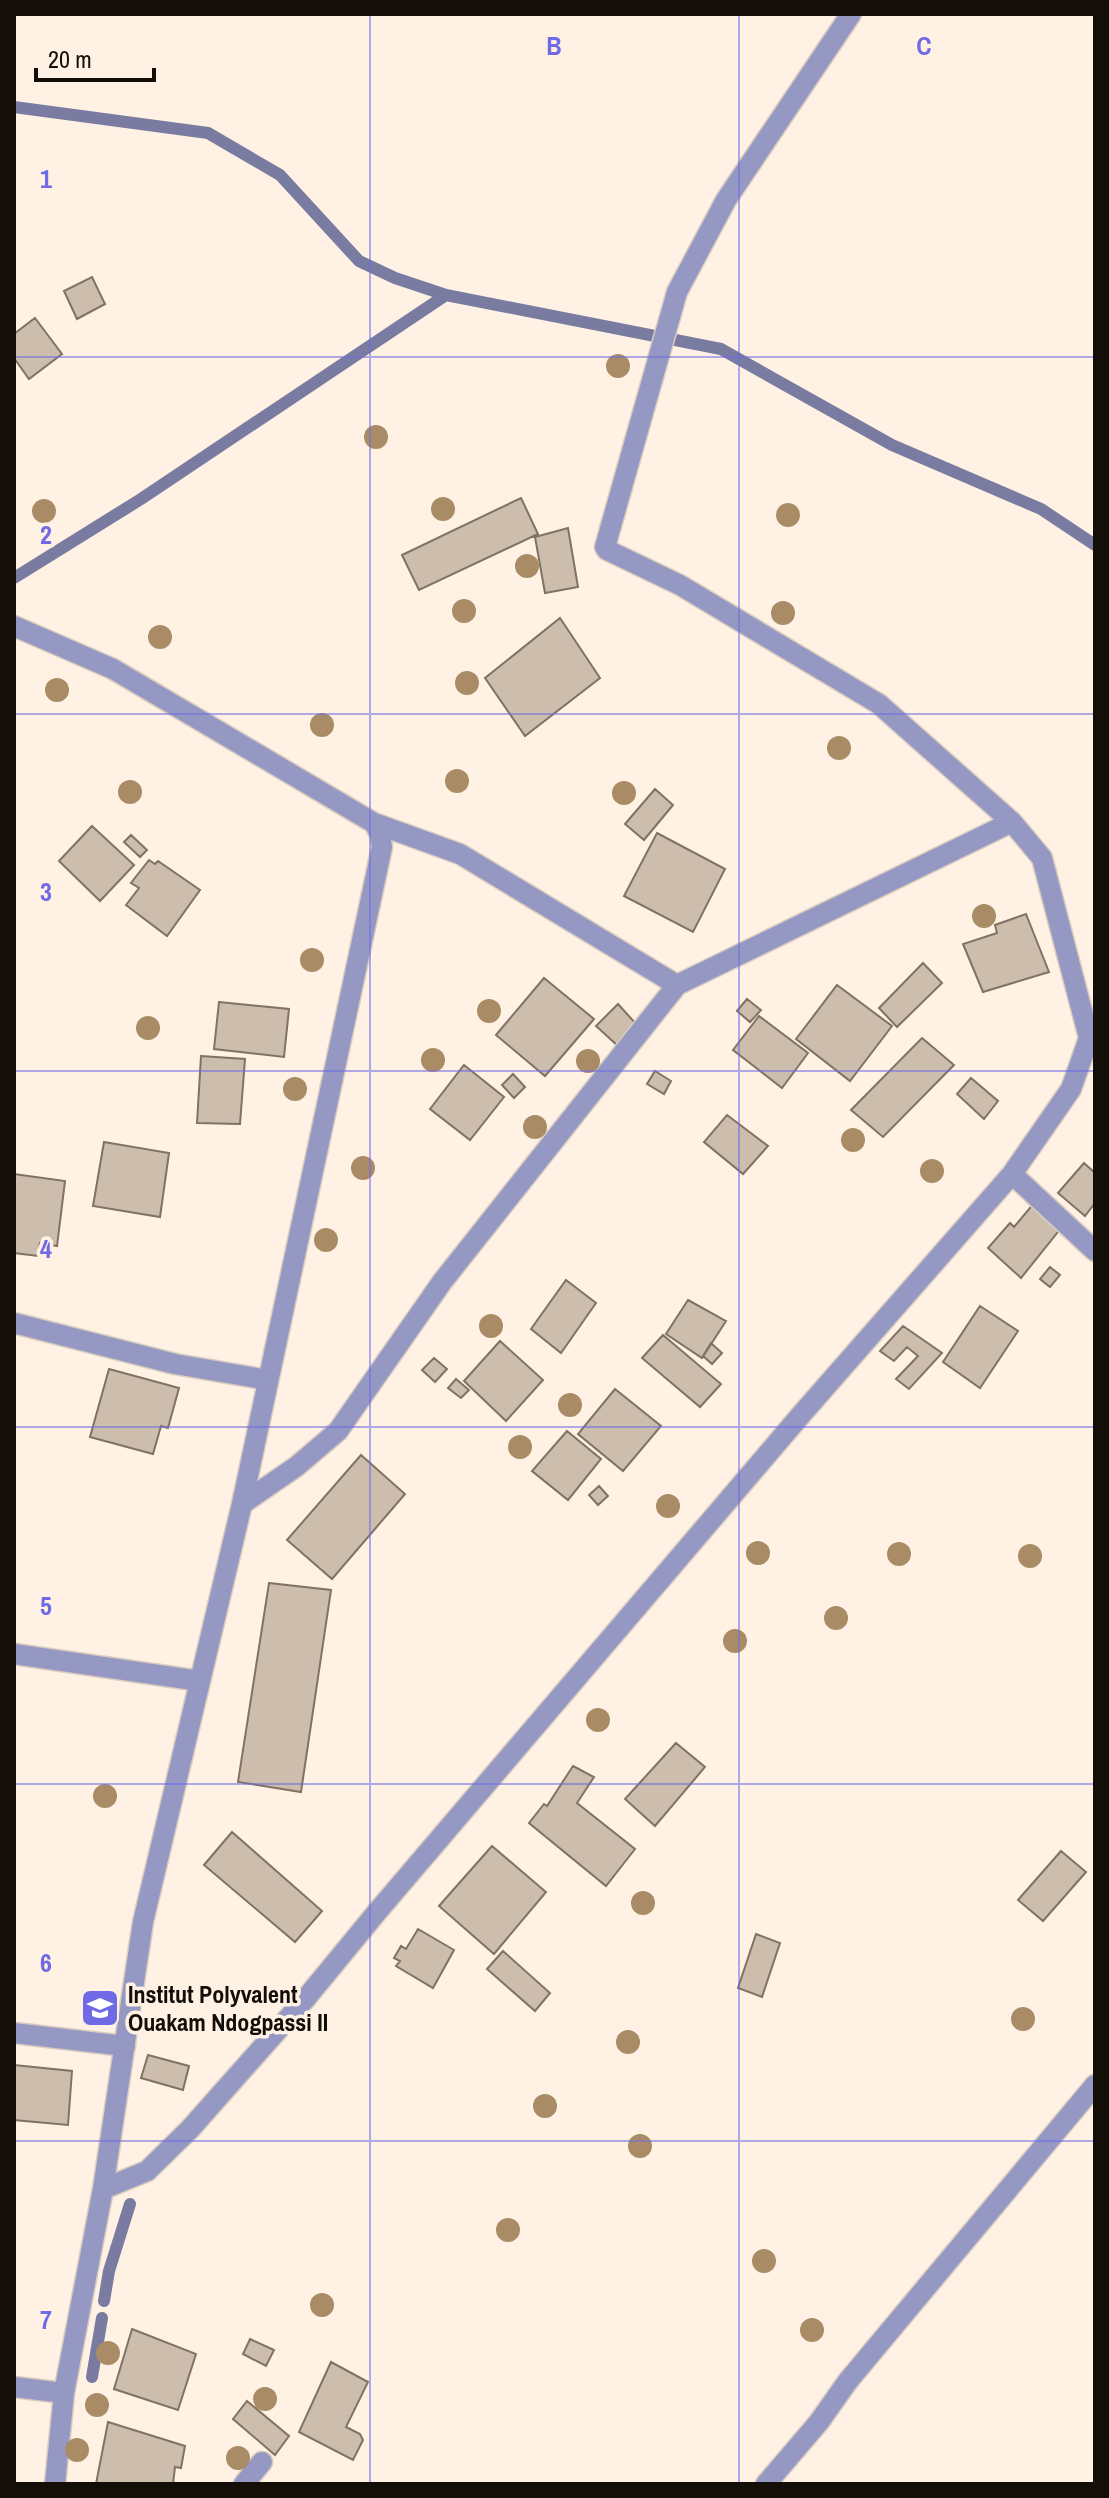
<svg xmlns="http://www.w3.org/2000/svg" width="1109" height="2498" viewBox="0 0 1109 2498" font-family="'Archivo Narrow',sans-serif">
<style>
.lines{fill:none;stroke-linecap:round;stroke-linejoin:round}
.stream{stroke:#7a7ba0;stroke-width:12}
.building{fill:#cdbdac;stroke:#817263;stroke-width:2}
.street-casing{stroke:#d9cdc0;stroke-width:23}
.street{stroke:#9598c3;stroke-width:20}
.tree{fill:#a98c66}
.grid{fill:none;stroke:#706be5;stroke-width:2;stroke-opacity:0.55}
.labels{text-anchor:middle;dominant-baseline:central;stroke-width:7;stroke-linejoin:round;paint-order:stroke}
.poi-label{font-size:24px;font-weight:bold;fill:#140e09;stroke:#fff1e3;text-anchor:start}
.grid-label{font-size:26px;text-anchor:middle;font-weight:bold;fill:#706be5;stroke:#fff1e3;stroke-width:7;stroke-linejoin:round;paint-order:stroke}
</style>
<rect width="100%" height="100%" fill="#fff1e3"/>
<g class="lines">
<path class="stream" d="M 14,107 L 208,133 L 280,175 L 359,261 L 395,278 L 446,295 L 721,349 L 892,445 L 1041,509 L 1095,545
M 14,578 L 141,499 L 446,295
M 104,2301 L 109,2271 L 130,2204
M 92,2377 L 102,2318"/>
</g>
<path class="building" d="M 92,277 L 105,304 L 77,319 L 64,291 Z
M 35,318 L 62,354 L 29,379 L 14,358 L 14,334 Z
M 521,498 L 538,534 L 419,590 L 402,555 Z
M 568,528 L 578,587 L 545,593 L 535,537 Z
M 560,618 L 600,678 L 525,736 L 485,678 Z
M 655,789 L 673,805 L 644,840 L 625,824 Z
M 92,826 L 134,865 L 100,901 L 59,861 Z
M 657,833 L 725,869 L 693,932 L 624,896 Z
M 131,835 L 147,850 L 140,857 L 124,842 Z
M 149,860 L 155,864 L 158,861 L 200,890 L 167,936 L 126,905 L 139,888 L 131,883 Z
M 1026,914 L 1049,972 L 983,992 L 963,944 L 997,933 L 995,925 Z
M 923,963 L 942,983 L 897,1027 L 879,1008 Z
M 544,978 L 594,1019 L 545,1076 L 496,1035 Z
M 837,985 L 892,1026 L 850,1081 L 796,1039 Z
M 747,999 L 761,1010 L 750,1022 L 737,1011 Z
M 219,1002 L 289,1009 L 284,1057 L 214,1049 Z
M 618,1004 L 637,1025 L 618,1046 L 596,1026 Z
M 759,1016 L 808,1053 L 782,1088 L 733,1050 Z
M 922,1038 L 954,1065 L 883,1137 L 851,1110 Z
M 201,1056 L 245,1059 L 240,1124 L 197,1123 Z
M 464,1065 L 504,1097 L 470,1140 L 430,1109 Z
M 655,1071 L 671,1081 L 664,1094 L 647,1084 Z
M 513,1074 L 525,1087 L 514,1098 L 502,1085 Z
M 971,1078 L 998,1101 L 984,1119 L 957,1094 Z
M 727,1115 L 768,1146 L 743,1174 L 704,1142 Z
M 104,1142 L 169,1153 L 160,1217 L 93,1206 Z
M 1084,1163 L 1095,1173 L 1095,1203 L 1085,1216 L 1058,1193 Z
M 14,1174 L 65,1181 L 57,1246 L 40,1243 L 38,1256 L 14,1253 Z
M 1035,1202 L 1061,1228 L 1021,1278 L 988,1248 L 1010,1223 L 1014,1227 Z
M 1050,1267 L 1060,1275 L 1050,1287 L 1040,1279 Z
M 566,1280 L 596,1303 L 561,1353 L 531,1329 Z
M 688,1300 L 726,1321 L 702,1358 L 666,1334 Z
M 980,1306 L 1018,1331 L 980,1388 L 943,1362 Z
M 903,1326 L 942,1353 L 909,1389 L 896,1379 L 918,1356 L 907,1347 L 894,1361 L 880,1351 Z
M 663,1335 L 721,1384 L 700,1407 L 642,1358 Z
M 500,1341 L 543,1380 L 506,1421 L 464,1381 Z
M 711,1343 L 722,1353 L 712,1364 L 703,1356 Z
M 434,1358 L 447,1369 L 435,1382 L 422,1370 Z
M 109,1369 L 179,1388 L 168,1428 L 161,1426 L 153,1454 L 90,1437 Z
M 456,1379 L 469,1390 L 461,1398 L 448,1388 Z
M 615,1389 L 661,1426 L 623,1471 L 578,1434 Z
M 567,1431 L 601,1459 L 568,1500 L 532,1471 Z
M 361,1455 L 405,1494 L 332,1579 L 287,1540 Z
M 599,1486 L 608,1496 L 598,1505 L 589,1495 Z
M 269,1583 L 331,1590 L 301,1792 L 238,1782 Z
M 676,1743 L 705,1767 L 655,1826 L 625,1799 Z
M 573,1766 L 594,1777 L 577,1803 L 635,1849 L 606,1886 L 529,1823 L 544,1804 L 547,1806 Z
M 232,1832 L 322,1911 L 295,1942 L 204,1865 Z
M 492,1846 L 546,1892 L 494,1954 L 439,1906 Z
M 1061,1851 L 1086,1872 L 1043,1921 L 1018,1900 Z
M 418,1929 L 454,1950 L 433,1988 L 396,1966 L 400,1961 L 394,1958 L 401,1946 L 406,1949 Z
M 756,1934 L 780,1943 L 762,1997 L 738,1988 Z
M 503,1951 L 550,1993 L 535,2011 L 487,1969 Z
M 148,2055 L 189,2066 L 183,2090 L 141,2078 Z
M 14,2065 L 72,2071 L 68,2125 L 14,2120 Z
M 132,2329 L 196,2354 L 178,2410 L 114,2389 Z
M 250,2339 L 274,2350 L 266,2366 L 243,2354 Z
M 331,2362 L 368,2382 L 346,2427 L 360,2434 L 363,2440 L 353,2460 L 299,2432 Z
M 247,2401 L 289,2436 L 275,2455 L 233,2419 Z
M 108,2422 L 185,2446 L 181,2468 L 175,2467 L 173,2484 L 96,2484 Z"/>
<g class="lines">
<defs>
<path id="street" d="M 14,626 L 113,669 L 374,823 L 380,834 L 382,847 L 242,1504 L 143,1922 L 103,2189 L 64,2393 L 55,2484
M 374,823 L 460,854 L 677,985
M 1012,1174 L 1095,1251
M 14,1323 L 175,1364 L 268,1380
M 242,1504 L 297,1466 L 338,1431 L 442,1282 L 677,985 L 1012,822
M 14,1654 L 200,1681
M 14,2033 L 125,2046
M 103,2189 L 147,2171 L 190,2129 L 307,1997 L 377,1912 L 800,1416 L 1012,1174 L 1071,1089 L 1089,1038 L 1042,858 L 1012,822 L 879,704 L 680,585 L 607,550 L 605,547 L 677,292 L 726,200 L 851,14
M 14,2387 L 64,2393
M 244,2484 L 262,2462
M 766,2484 L 819,2422 L 848,2381 L 1095,2085"/>
</defs>
<use href="#street" class="street-casing"/>
<use href="#street" class="street"/>
</g>
<g class="tree">
<circle cx="618" cy="366" r="12"/>
<circle cx="376" cy="437" r="12"/>
<circle cx="443" cy="509" r="12"/>
<circle cx="44" cy="511" r="12"/>
<circle cx="788" cy="515" r="12"/>
<circle cx="527" cy="566" r="12"/>
<circle cx="464" cy="611" r="12"/>
<circle cx="783" cy="613" r="12"/>
<circle cx="160" cy="637" r="12"/>
<circle cx="467" cy="683" r="12"/>
<circle cx="57" cy="690" r="12"/>
<circle cx="322" cy="725" r="12"/>
<circle cx="839" cy="748" r="12"/>
<circle cx="457" cy="781" r="12"/>
<circle cx="130" cy="792" r="12"/>
<circle cx="624" cy="793" r="12"/>
<circle cx="984" cy="916" r="12"/>
<circle cx="312" cy="960" r="12"/>
<circle cx="489" cy="1011" r="12"/>
<circle cx="148" cy="1028" r="12"/>
<circle cx="433" cy="1060" r="12"/>
<circle cx="588" cy="1061" r="12"/>
<circle cx="295" cy="1089" r="12"/>
<circle cx="535" cy="1127" r="12"/>
<circle cx="853" cy="1140" r="12"/>
<circle cx="363" cy="1168" r="12"/>
<circle cx="932" cy="1171" r="12"/>
<circle cx="326" cy="1240" r="12"/>
<circle cx="491" cy="1326" r="12"/>
<circle cx="570" cy="1405" r="12"/>
<circle cx="520" cy="1447" r="12"/>
<circle cx="668" cy="1506" r="12"/>
<circle cx="758" cy="1553" r="12"/>
<circle cx="899" cy="1554" r="12"/>
<circle cx="1030" cy="1556" r="12"/>
<circle cx="836" cy="1618" r="12"/>
<circle cx="735" cy="1641" r="12"/>
<circle cx="598" cy="1720" r="12"/>
<circle cx="105" cy="1796" r="12"/>
<circle cx="643" cy="1903" r="12"/>
<circle cx="1023" cy="2019" r="12"/>
<circle cx="628" cy="2042" r="12"/>
<circle cx="545" cy="2106" r="12"/>
<circle cx="640" cy="2146" r="12"/>
<circle cx="508" cy="2230" r="12"/>
<circle cx="764" cy="2261" r="12"/>
<circle cx="322" cy="2305" r="12"/>
<circle cx="812" cy="2330" r="12"/>
<circle cx="108" cy="2353" r="12"/>
<circle cx="265" cy="2399" r="12"/>
<circle cx="97" cy="2405" r="12"/>
<circle cx="77" cy="2450" r="12"/>
<circle cx="238" cy="2458" r="12"/>
</g>
<path class="grid" d="M 370,14 L 370,2484M 739,14 L 739,2484M 14,357 L 1095,357M 14,714 L 1095,714M 14,1071 L 1095,1071M 14,1427 L 1095,1427M 14,1784 L 1095,1784M 14,2141 L 1095,2141"/>
<defs>
<symbol id="school-square" viewBox="-11 -11 22 22"><rect x="-9" y="-9" width="18" height="18" rx="4" fill="#706be5" stroke="#fff1e3"/><path d="M0-5L7-2L0 1L-7-2ZM-4 1L0 2.5L4 1V4Q0 6-4 4Z" fill="#fff"/></symbol>
</defs>
<g fill-rule="evenodd">
<use href="#school-square" x="78" y="1986" width="44" height="44"/>
</g>
<g class="labels">
<g class="poi-label">
<text x="128" y="1994">Institut Polyvalent<tspan x="128" dy="28">Ouakam Ndogpassi II</tspan></text>
</g>
</g>
<g class="grid-label">
<text x="554" y="55">B</text>
<text x="924" y="55">C</text>
<text x="46" y="188">1</text>
<text x="46" y="544">2</text>
<text x="46" y="901">3</text>
<text x="46" y="1258">4</text>
<text x="46" y="1615">5</text>
<text x="46" y="1972">6</text>
<text x="46" y="2329">7</text>
</g>
<rect width="1109" height="2498" fill="none" stroke="#140e09" stroke-width="32"/>
<path d="M36 68v12h118v-12" fill="none" stroke="#140e09" stroke-width="4"/>
<text x="48" y="68" font-size="24" fill="#140e09" stroke="#fff1e3" stroke-width="6" paint-order="stroke">20 m</text>
</svg>
